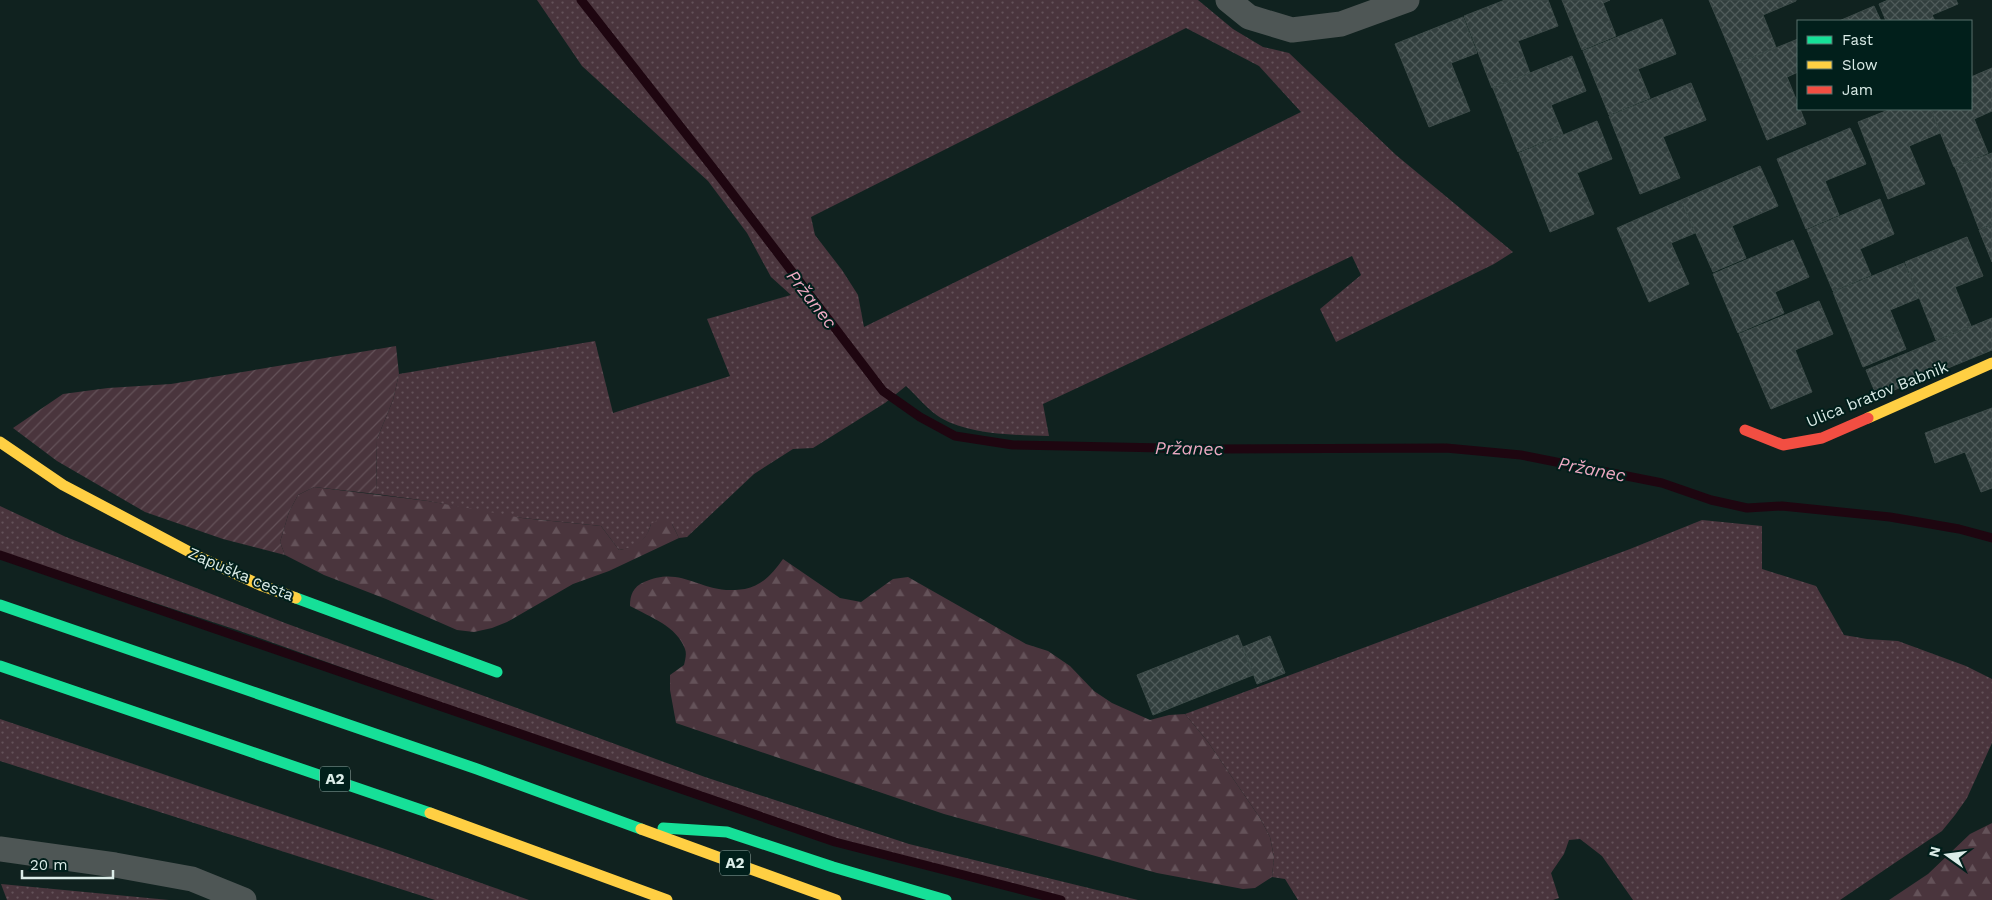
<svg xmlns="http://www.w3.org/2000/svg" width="1992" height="900" viewBox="0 0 1992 900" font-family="'Work Sans',sans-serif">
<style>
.grass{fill:url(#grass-dots);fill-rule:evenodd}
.forest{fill:url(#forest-firs)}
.garden{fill:url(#garden-furrows)}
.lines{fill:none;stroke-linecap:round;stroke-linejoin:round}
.stream{stroke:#1e0610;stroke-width:9}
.building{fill:url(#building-cross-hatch);stroke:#3d4b49}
.street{stroke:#4e5655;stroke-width:25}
.fast{stroke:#16e098;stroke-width:11}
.slow{stroke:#ffcf43;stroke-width:11}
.jam{stroke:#f24e42;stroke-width:11}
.labels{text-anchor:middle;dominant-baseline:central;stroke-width:4;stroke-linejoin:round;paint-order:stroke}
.shield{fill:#011f1b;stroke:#9aaeaa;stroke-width:1}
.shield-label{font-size:15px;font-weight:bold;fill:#dbece8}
.street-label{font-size:16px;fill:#dbece8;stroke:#011f1b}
.water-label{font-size:18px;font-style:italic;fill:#eda9c2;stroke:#011f1b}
</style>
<defs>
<pattern id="grass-dots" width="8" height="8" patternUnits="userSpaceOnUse" patternTransform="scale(1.25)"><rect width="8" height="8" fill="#4a353d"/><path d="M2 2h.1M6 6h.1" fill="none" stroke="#645259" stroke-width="1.8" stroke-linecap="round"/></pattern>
<pattern id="forest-firs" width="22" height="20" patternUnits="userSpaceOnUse" patternTransform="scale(1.25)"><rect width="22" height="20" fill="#4a353d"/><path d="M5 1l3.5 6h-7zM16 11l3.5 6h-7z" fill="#645259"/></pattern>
<pattern id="garden-furrows" width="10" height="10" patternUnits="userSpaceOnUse" patternTransform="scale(1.25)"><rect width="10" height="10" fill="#4a353d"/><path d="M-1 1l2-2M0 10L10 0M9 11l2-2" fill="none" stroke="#645259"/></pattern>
<pattern id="building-cross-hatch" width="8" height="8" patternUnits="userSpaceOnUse" patternTransform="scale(1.25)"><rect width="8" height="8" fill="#323f3e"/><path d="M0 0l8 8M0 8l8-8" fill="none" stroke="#4f5b5a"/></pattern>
</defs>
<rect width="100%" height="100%" fill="#10221f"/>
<path class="grass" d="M 537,0 L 1198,0 L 1233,29 L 1263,47 L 1289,53 L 1396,155 L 1513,252 L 1494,264 L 1336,342 L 1320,309 L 1361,275 L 1352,256 C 1249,305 1147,356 1043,404 L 1049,436 C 1016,435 970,435 941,418 C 929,411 917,396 906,386 L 885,403 L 813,448 L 793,449 L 754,474 L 687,537 L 679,538 L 672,524 L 651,524 C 646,542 636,548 619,550 L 601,526 L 503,516 L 428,501 L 376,494 L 377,439 L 393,400 L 399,374 L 595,341 L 613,413 L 730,376 L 707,319 L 791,295 L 771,277 L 747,233 L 708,181 L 582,66 ZM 1186,28 L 1259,66 L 1301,112 L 864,327 L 858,295 L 842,270 L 815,235 L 811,217 Z
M 0,506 L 66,537 L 285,623 L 705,777 L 909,844 L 1138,900 L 1061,900 L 910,863 L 712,800 L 240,631 L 0,552 Z
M 1702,520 L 1762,526 L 1762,569 L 1816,586 L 1844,635 L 1867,639 L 1898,641 L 1966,666 L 1992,679 L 1992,743 L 1967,798 L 1955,815 L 1942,831 L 1840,900 L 1633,900 L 1602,856 L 1580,839 L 1569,840 L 1564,854 L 1551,873 L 1559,898 L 1553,900 L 1298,900 L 1285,879 L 1272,877 L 1274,857 L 1270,837 L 1260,818 L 1208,742 L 1185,714 L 1630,549 Z
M 0,719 L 388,850 L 529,900 L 435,900 L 0,761 Z
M 1,884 L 169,900 L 7,900 Z"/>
<path class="forest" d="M 314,487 L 428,501 L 522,518 L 601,526 L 619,550 C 636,547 646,541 651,524 L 659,519 L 672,524 L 679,538 L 609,571 L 573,584 L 507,622 L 492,628 L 474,632 L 457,630 L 386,599 L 324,575 L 285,555 L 280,542 L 289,512 L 298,495 Z
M 783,559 L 840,598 L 861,602 L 893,579 L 908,577 L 1026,644 L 1048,651 L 1070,666 L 1094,691 L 1112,703 L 1150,720 L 1169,715 L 1185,714 L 1208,742 L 1260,818 L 1270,837 L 1274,857 L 1272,877 L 1255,888 L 1243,889 L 1157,873 L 944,814 L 676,723 L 670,690 L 670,675 L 684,665 C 685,660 687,654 685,649 C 677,626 650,617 630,606 C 630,595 633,587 644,582 C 678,567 694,587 726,590 C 731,590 739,590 745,589 C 763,585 773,573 783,559 Z
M 1992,823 L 1992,900 L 1889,900 L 1928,874 L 1970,834 Z"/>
<path class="garden" d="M 396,346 L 399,374 L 393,400 L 377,439 L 376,494 L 314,487 L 298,495 L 289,512 L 280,542 L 285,555 L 223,539 L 145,512 L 57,461 L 13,428 L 63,394 L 108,388 L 171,384 Z"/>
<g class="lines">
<path class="stream" d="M 581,0 L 716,172 L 883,391 L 920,417 L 955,436 L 1013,445 L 1214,449 L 1446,448 L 1521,455 L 1662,483 L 1711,500 L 1747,508 L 1782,506 L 1890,517 L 1959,529 L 1992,538
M 0,555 L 835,842 L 1061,900"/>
</g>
<path class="building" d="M 1505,0 L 1548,0 L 1558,26 L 1518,41 L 1530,73 L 1492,88 L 1464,16 Z
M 1562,0 L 1610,0 L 1603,3 L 1616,36 L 1582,50 Z
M 1709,0 L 1796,0 L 1796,1 L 1763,15 L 1776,47 L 1736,64 Z
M 1888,0 L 1956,0 L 1958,4 L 1932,15 L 1935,21 L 1886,21 L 1879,4 Z
M 1874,6 L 1881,21 L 1839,21 Z
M 1463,17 L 1477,53 L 1451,63 L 1470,111 L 1429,127 L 1395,44 Z
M 1662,19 L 1676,54 L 1638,69 L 1650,98 L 1609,115 L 1583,51 Z
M 1798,39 L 1798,72 L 1787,77 L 1798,104 L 1798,109 L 1800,109 L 1806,124 L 1767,140 L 1736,64 Z
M 1572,56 L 1586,91 L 1551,105 L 1563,134 L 1518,152 L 1493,88 Z
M 1992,68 L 1992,111 L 1974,119 L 1988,153 L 1954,167 L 1931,109 L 1971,109 L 1971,77 Z
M 1691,83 L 1706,120 L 1663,137 L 1680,178 L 1640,194 L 1609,116 Z
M 1891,109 L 1931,109 L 1940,133 L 1909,146 L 1925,184 L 1888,199 L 1858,122 Z
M 1597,121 L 1612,159 L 1577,173 L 1594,214 L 1550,232 L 1519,153 Z
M 1850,128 L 1866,164 L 1825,181 L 1839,215 L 1806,229 L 1777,159 Z
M 1992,153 L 1992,224 L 1979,229 L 1955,167 Z
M 1760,166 L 1778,206 L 1732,226 L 1746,258 L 1713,272 L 1681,200 Z
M 1880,199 L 1894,234 L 1860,249 L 1871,275 L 1833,291 L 1807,230 Z
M 1681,200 L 1695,233 L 1671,243 L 1689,284 L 1649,302 L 1617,228 Z
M 1992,225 L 1992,262 L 1979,230 Z
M 1967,237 L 1983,276 L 1955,287 L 1971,326 L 1936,340 L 1905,262 Z
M 1793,240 L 1809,277 L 1775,292 L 1784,313 L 1738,333 L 1713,274 Z
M 1904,263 L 1919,298 L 1890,310 L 1906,349 L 1863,367 L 1833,292 Z
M 1819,301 L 1833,334 L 1795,350 L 1812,392 L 1771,409 L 1739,334 Z
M 1992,318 L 1992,350 L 1877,397 L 1866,370 Z
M 1992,408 L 1992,488 L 1981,492 L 1965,452 L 1935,463 L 1925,433 Z
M 1238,635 L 1253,675 L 1153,715 L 1137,675 Z
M 1270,636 L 1285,673 L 1257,684 L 1243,647 Z"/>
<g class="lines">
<path class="street" d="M 1228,0 L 1249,17 L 1292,30 L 1341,24 L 1407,0
M 0,849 L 115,865 L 192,879 L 244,900"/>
<path class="fast" d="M 296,598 L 497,672
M 0,605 L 477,769 L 641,829
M 0,666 L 430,813
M 663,828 L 727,832 L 833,867 L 946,900"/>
<path class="slow" d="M 1868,418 L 1992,363
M 0,442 L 63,485 L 199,557 L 260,585 L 296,598
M 430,813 L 667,900
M 641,829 L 836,900"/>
<path class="jam" d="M 1745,430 L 1783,445 L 1822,438 L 1868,418"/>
</g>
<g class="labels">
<g class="shield">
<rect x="320" y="766.5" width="30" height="25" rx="4"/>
<rect x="720" y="850.5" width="30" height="25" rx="4"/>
</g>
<g class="shield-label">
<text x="335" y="779">A2</text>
<text x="735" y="863">A2</text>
</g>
<g class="street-label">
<text transform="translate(1877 394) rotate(-22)">Ulica bratov Babnik</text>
<text transform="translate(241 574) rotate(23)">Zapuška cesta</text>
</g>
<g class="water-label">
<text transform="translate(812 299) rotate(52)">Pržanec</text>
<text transform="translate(1189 448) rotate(1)">Pržanec</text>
<text transform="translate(1592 469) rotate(11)">Pržanec</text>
</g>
</g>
<rect x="1797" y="20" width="175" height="90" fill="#011f1b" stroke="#58716d"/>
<rect x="1807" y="36" width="25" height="8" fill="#16e098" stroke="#58716d"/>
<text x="1842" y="45" font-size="15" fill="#dbece8">Fast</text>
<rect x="1807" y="61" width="25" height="8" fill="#ffcf43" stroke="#58716d"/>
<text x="1842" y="70" font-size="15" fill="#dbece8">Slow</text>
<rect x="1807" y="86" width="25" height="8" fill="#f24e42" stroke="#58716d"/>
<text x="1842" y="95" font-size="15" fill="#dbece8">Jam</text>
<g transform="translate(1947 855) rotate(284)" stroke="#011f1b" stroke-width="4" paint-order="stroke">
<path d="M0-4L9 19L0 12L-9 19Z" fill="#dbece8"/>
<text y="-8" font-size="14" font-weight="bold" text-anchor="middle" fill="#dbece8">N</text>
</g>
<path d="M22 870v8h91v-8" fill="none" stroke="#dbece8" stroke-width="2.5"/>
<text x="30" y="870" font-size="15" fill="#dbece8" stroke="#011f1b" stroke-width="4" paint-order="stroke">20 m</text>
</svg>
